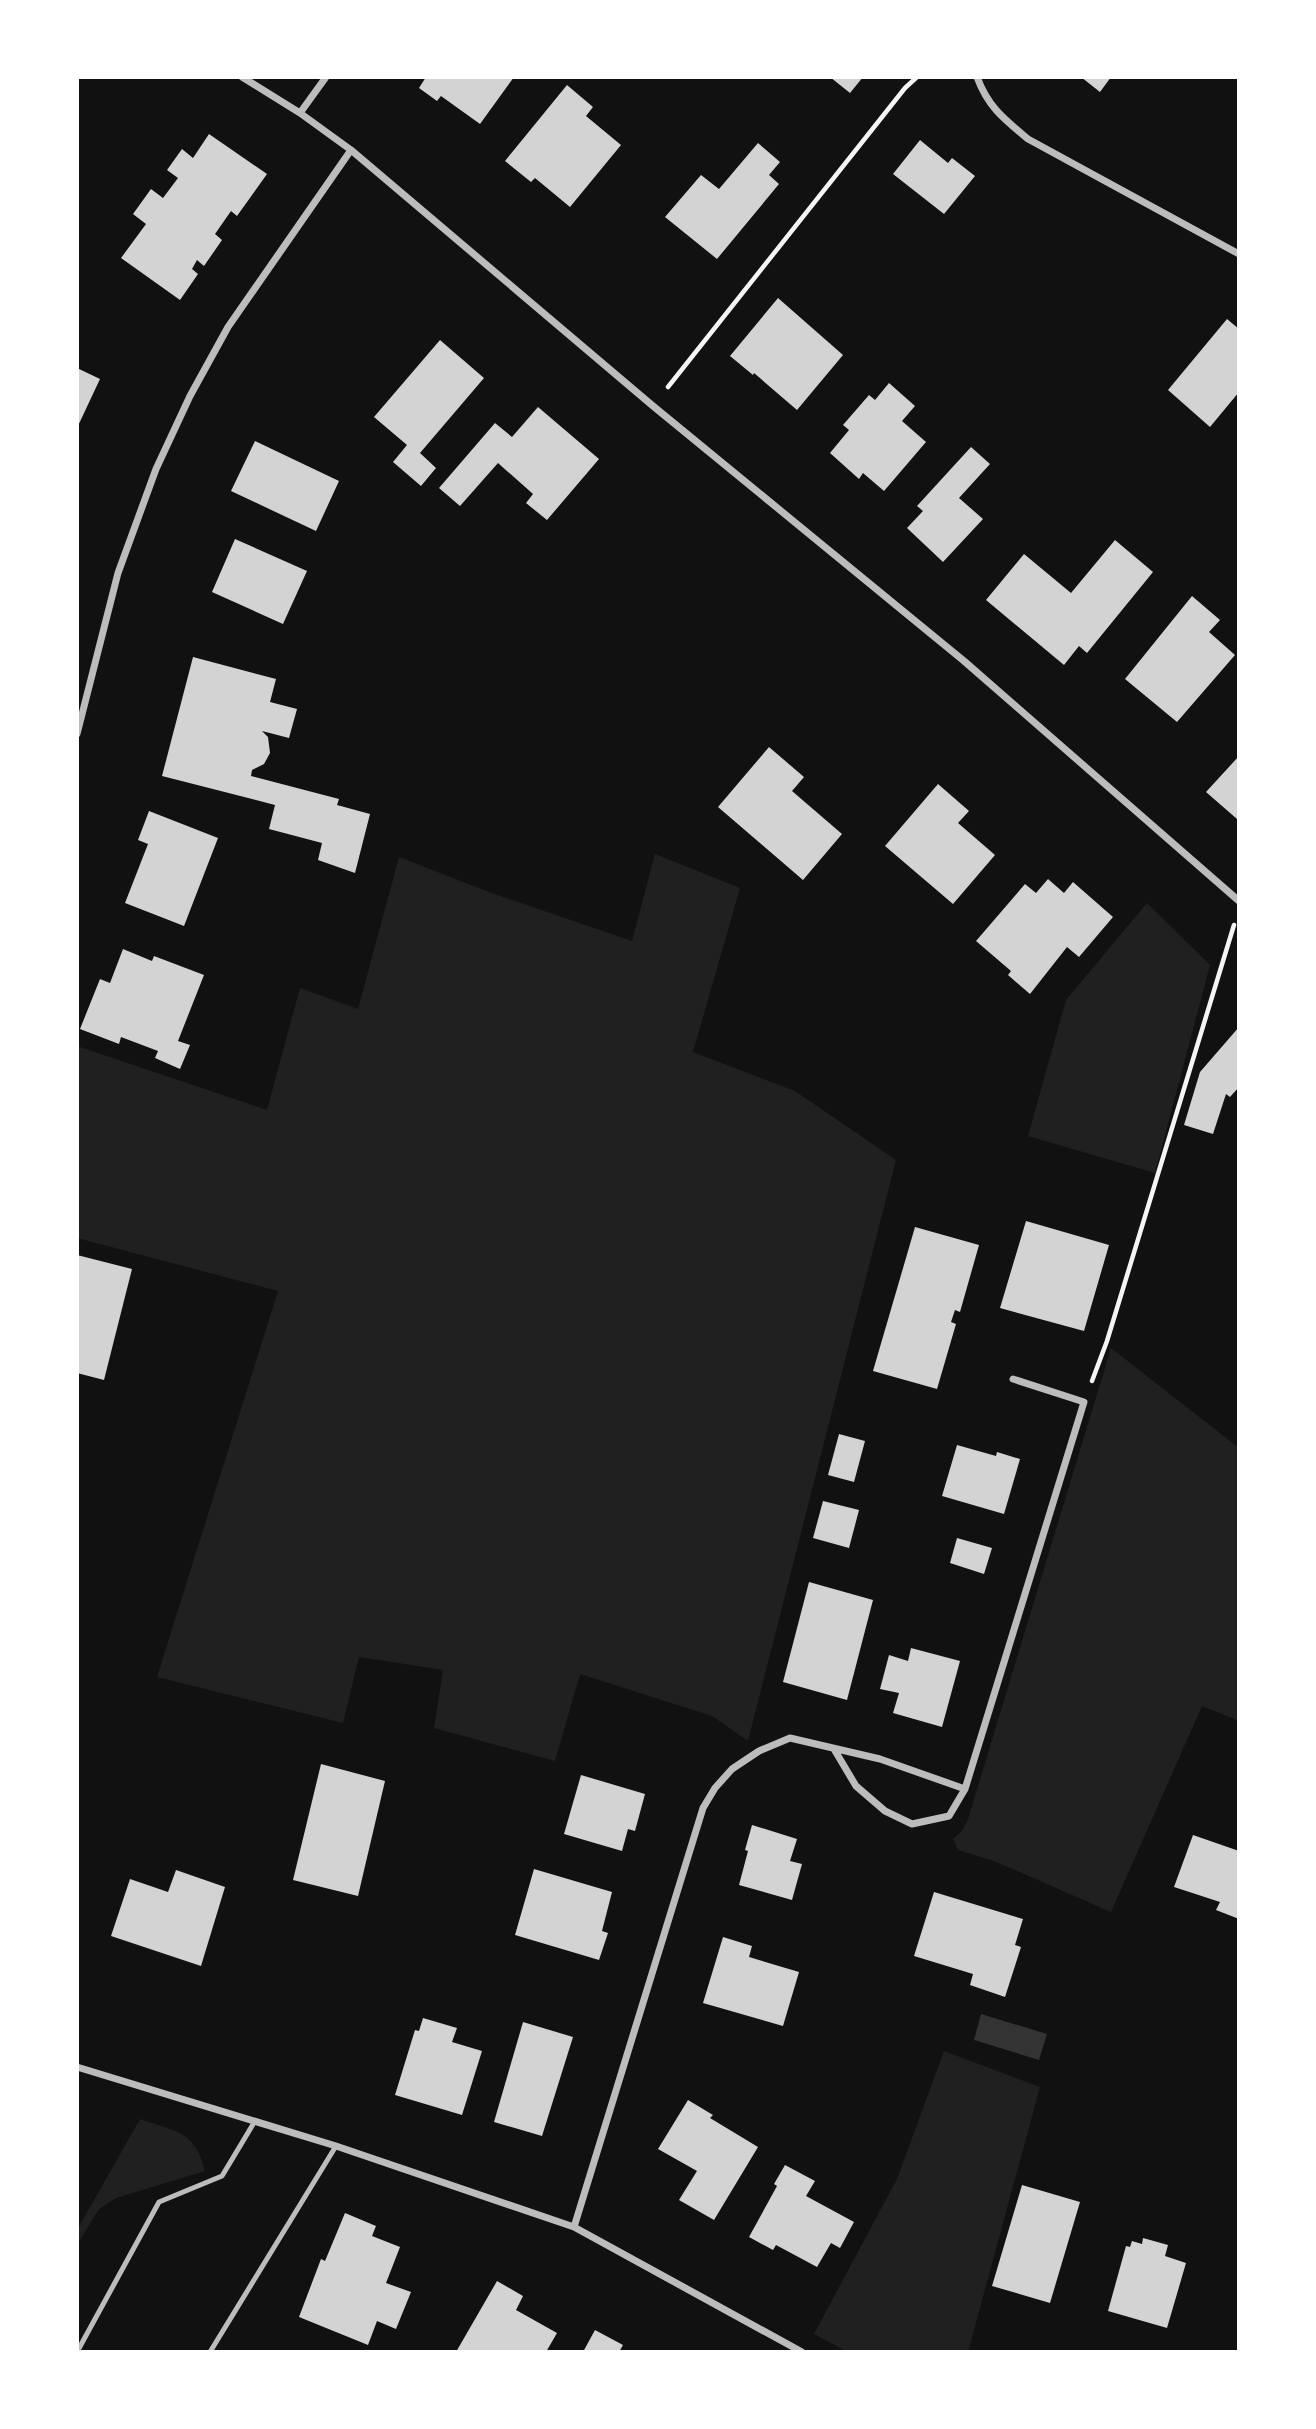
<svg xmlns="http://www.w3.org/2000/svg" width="1316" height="2429" viewBox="0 0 1316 2429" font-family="'Work Sans',sans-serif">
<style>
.green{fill:#202020}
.water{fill:#333}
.building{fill:#d3d3d3}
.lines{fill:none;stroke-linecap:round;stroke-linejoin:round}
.path{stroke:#f5f5f5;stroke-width:4.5}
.service{stroke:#bcbcbc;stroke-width:5}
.minor{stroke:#bcbcbc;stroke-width:7}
</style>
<rect width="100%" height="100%" fill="#111"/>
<path class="green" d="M 655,854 L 740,888 L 693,1052 L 795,1091 L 896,1160 L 748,1741 L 712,1716 L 580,1674 L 555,1761 L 434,1728 L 443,1670 L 359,1657 L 343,1723 L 157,1677 L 278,1291 L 77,1238 L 77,1046 L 267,1110 L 300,988 L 358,1009 L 399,857 L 489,892 L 632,941 Z
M 1147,903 L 1210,965 L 1155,1173 L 1028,1136 L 1066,1000 Z
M 1111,1348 L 1239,1448 L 1239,1721 L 1202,1706 L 1111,1912 L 994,1861 L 958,1850 L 953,1839 L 962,1831 L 968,1819 Z
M 944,2051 L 1040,2087 L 968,2352 L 848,2352 L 814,2334 L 897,2179 Z
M 140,2119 C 176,2132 195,2130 205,2171 L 116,2198 L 99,2209 L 77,2245 L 77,2230 Z"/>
<path class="water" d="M 981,2014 L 1047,2034 L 1039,2060 L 974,2040 Z"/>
<path class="building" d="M 426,77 L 514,77 L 480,124 L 441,96 L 437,101 L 419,88 Z
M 830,77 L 863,77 L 850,93 Z
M 1081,77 L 1111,77 L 1100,92 Z
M 567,85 L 593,107 L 586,116 L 621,145 L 570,207 L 535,178 L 531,182 L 505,161 Z
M 209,134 L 267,174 L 237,216 L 231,211 L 215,234 L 222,240 L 204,266 L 197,260 L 192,269 L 198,274 L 180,300 L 121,258 L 146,224 L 133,214 L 151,189 L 163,198 L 178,178 L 167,170 L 182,149 L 193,158 Z
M 920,140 L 948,163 L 952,158 L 975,176 L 944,214 L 893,174 Z
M 758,143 L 780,162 L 769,175 L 779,184 L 717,259 L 665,217 L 701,175 L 719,189 Z
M 778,298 L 843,355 L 797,410 L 754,373 L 753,375 L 730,356 Z
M 1227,319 L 1239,329 L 1239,392 L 1210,427 L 1168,390 Z
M 440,340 L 484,378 L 420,453 L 436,468 L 421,486 L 393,462 L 407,445 L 374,417 Z
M 77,368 L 100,379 L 77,428 Z
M 889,383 L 915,406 L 902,421 L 926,442 L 884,491 L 863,473 L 859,479 L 830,453 L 849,430 L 843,425 L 869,395 L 875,400 Z
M 538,407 L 599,459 L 547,520 L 526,503 L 533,494 L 498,463 L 460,506 L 439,488 L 495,423 L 512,437 Z
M 255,441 L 339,481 L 316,531 L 231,491 Z
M 971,447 L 990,464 L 959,498 L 983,519 L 943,562 L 907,528 L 923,511 L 917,506 Z
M 235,539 L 307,571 L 283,624 L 212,592 Z
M 1115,540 L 1153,572 L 1087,653 L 1079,646 L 1064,665 L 986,600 L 1024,554 L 1071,593 Z
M 1192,596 L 1220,620 L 1209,632 L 1235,655 L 1177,722 L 1125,679 Z
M 193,657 L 276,679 L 270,702 L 297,709 L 289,738 L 262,731 L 268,737 L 270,753 L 264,764 L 252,770 L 251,776 L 339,799 L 337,805 L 370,814 L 355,873 L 318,860 L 322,843 L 269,829 L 275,805 L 162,776 Z
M 769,747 L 804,777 L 792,791 L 842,834 L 803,880 L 718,807 Z
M 1239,756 L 1239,817 L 1237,819 L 1206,792 Z
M 938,784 L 969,811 L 958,823 L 995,855 L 953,904 L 885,846 Z
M 149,811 L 218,838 L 184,926 L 125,903 L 148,844 L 138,840 Z
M 1048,879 L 1064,893 L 1073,882 L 1113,917 L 1079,957 L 1067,947 L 1030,994 L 1008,975 L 1011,971 L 976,941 L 1025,884 L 1036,893 Z
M 123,949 L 152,961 L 154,956 L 204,975 L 178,1041 L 190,1045 L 180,1069 L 155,1058 L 158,1051 L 121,1037 L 119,1044 L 80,1029 L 100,979 L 110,983 Z
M 1239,1027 L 1239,1087 L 1230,1097 L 1226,1094 L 1213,1134 L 1184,1125 L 1200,1072 Z
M 1026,1221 L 1109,1245 L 1084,1331 L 1000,1308 Z
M 915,1227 L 979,1245 L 960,1312 L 955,1310 L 951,1322 L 956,1324 L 937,1389 L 873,1371 Z
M 77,1255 L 132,1269 L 104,1380 L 77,1373 Z
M 839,1434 L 865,1441 L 854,1482 L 828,1475 Z
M 957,1445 L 996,1456 L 997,1452 L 1020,1459 L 1004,1514 L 942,1496 Z
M 823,1501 L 859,1510 L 849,1548 L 813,1538 Z
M 957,1538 L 992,1548 L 984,1574 L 950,1563 Z
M 809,1582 L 873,1600 L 847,1700 L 783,1682 Z
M 911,1648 L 960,1661 L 942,1727 L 893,1713 L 899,1693 L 880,1689 L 889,1655 L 908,1661 Z
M 321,1764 L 385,1781 L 358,1896 L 293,1880 Z
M 581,1775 L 645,1794 L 635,1831 L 628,1829 L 622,1851 L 564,1834 Z
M 752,1825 L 797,1839 L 790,1861 L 802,1864 L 792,1900 L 739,1885 L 748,1851 L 745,1850 Z
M 1193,1835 L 1239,1851 L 1239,1919 L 1216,1910 L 1220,1902 L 1174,1887 Z
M 534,1869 L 612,1892 L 602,1931 L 608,1933 L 599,1960 L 515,1935 Z
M 176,1870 L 225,1887 L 201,1966 L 111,1936 L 130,1879 L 168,1892 Z
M 934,1892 L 1023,1919 L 1015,1945 L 1021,1947 L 1005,1997 L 970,1985 L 973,1974 L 914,1956 Z
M 723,1937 L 752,1946 L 749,1957 L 799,1972 L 783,2026 L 703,2003 Z
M 423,2018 L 457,2028 L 452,2042 L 482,2051 L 462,2115 L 395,2095 L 415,2030 L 419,2031 Z
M 523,2022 L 573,2037 L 542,2136 L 494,2122 Z
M 688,2100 L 713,2115 L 710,2118 L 758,2147 L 714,2220 L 679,2200 L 697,2171 L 658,2149 Z
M 785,2165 L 815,2181 L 806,2196 L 854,2222 L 840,2248 L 831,2243 L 817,2267 L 776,2245 L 773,2250 L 749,2237 L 777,2186 L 774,2184 Z
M 1022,2185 L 1080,2202 L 1050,2303 L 992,2286 Z
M 345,2213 L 376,2226 L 372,2236 L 400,2247 L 386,2283 L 411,2292 L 396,2329 L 377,2321 L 368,2345 L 299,2317 L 321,2259 L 325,2261 Z
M 1143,2238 L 1168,2245 L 1165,2256 L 1186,2263 L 1167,2328 L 1108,2311 L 1126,2246 L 1130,2247 L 1132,2241 L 1142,2244 Z
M 497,2281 L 523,2296 L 516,2310 L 557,2333 L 546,2352 L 456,2352 Z
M 595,2330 L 623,2345 L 619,2352 L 583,2352 Z"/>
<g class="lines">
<path class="path" d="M 668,387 L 905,88 L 917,77
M 1092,1381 L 1107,1341 L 1234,925"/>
<path class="service" d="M 77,2352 L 159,2202 L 222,2176 L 255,2121
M 210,2352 L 336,2146"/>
<path class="minor" d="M 242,77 L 300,113 L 351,150 L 653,406 L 964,661 L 1239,901
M 977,77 C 988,107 1004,119 1028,139 L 1239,254
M 300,113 L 326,77
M 77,734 L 118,573 L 156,469 L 190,396 L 228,327 L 351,150
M 834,1749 L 856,1786 L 885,1811 L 912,1824 L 949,1816 L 965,1789 L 1084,1402 L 1013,1379
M 77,2067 L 336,2146 L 574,2227 L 802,2352
M 574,2227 L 703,1808 L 715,1788 L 732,1769 L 759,1751 L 790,1738 L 880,1759 L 965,1789"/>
</g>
<rect width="1316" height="2429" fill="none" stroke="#ffffff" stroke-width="158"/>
</svg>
